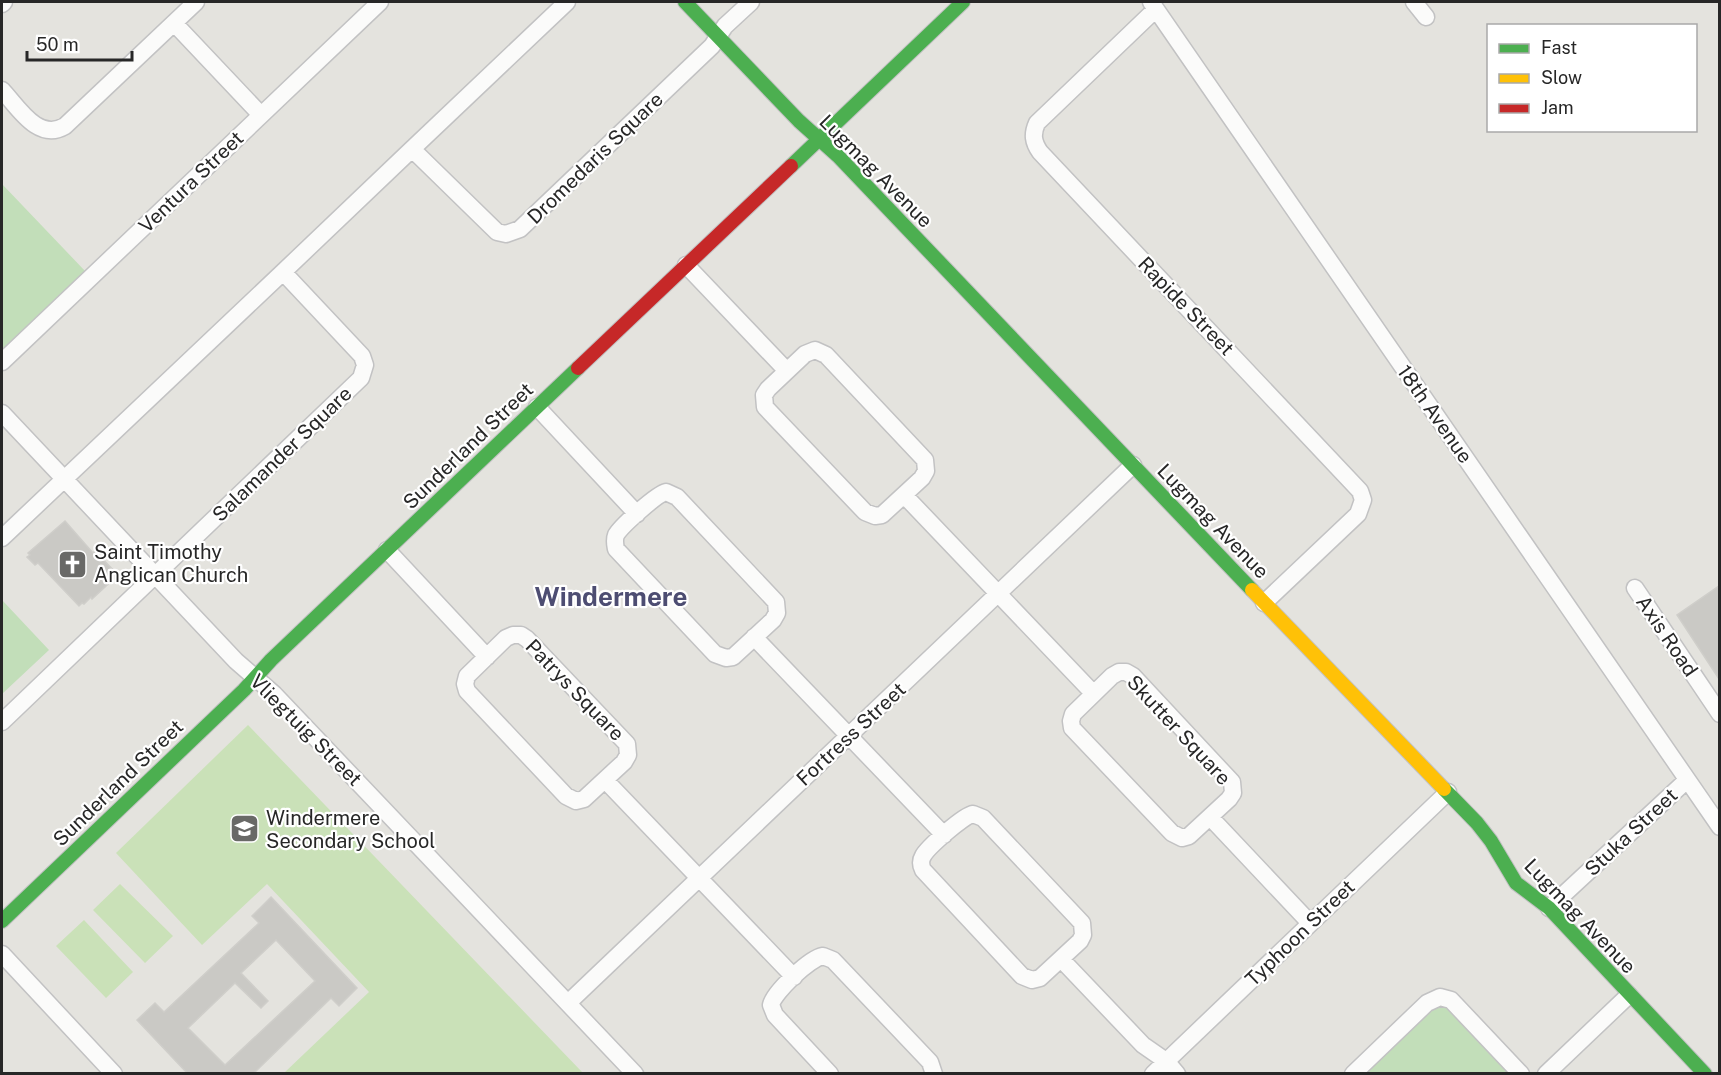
<svg xmlns="http://www.w3.org/2000/svg" width="1721" height="1075" viewBox="0 0 1721 1075" font-family="'Public Sans',sans-serif">
<style>
.green{fill:#c2deb9}
.pitch{fill:#cae1b8}
.building{fill:#cac9c5;stroke:#cfceca;stroke-width:1.5;fill-rule:evenodd}
.lines{fill:none;stroke-linecap:round;stroke-linejoin:round}
.street-casing{stroke:#c2c2c3;stroke-width:19}
.fast-casing{stroke:#c2c2c3;stroke-width:16}
.slow-casing{stroke:#c2c2c3;stroke-width:16}
.jam-casing{stroke:#c2c2c3;stroke-width:16}
.street{stroke:#fbfbfa;stroke-width:16}
.fast{stroke:#4caf50;stroke-width:14}
.slow{stroke:#ffc107;stroke-width:14}
.jam{stroke:#c62828;stroke-width:14}
.labels{text-anchor:middle;dominant-baseline:central;stroke-width:4.5;stroke-linejoin:round;paint-order:stroke}
.street-label{font-size:20px;fill:#272727;stroke:#fff}
.poi-label{font-size:20px;fill:#272727;stroke:#fff;text-anchor:start}
.district-label{font-size:26px;font-weight:bold;fill:#4d4d72;stroke:#fff}
</style>
<rect width="100%" height="100%" fill="#e4e3de"/>
<path class="green" d="M 2,184 L 86,272 L 2,352 Z
M 2,600 L 49,650 L 2,694 Z
M 1445,1004 L 1514,1074 L 1364,1074 L 1431,1006 Z"/>
<path class="pitch" d="M 248,725 L 583,1073 L 284,1073 L 369,992 L 267,884 L 202,945 L 116,853 Z
M 120,884 L 173,936 L 145,963 L 93,910 Z
M 84,920 L 133,972 L 106,998 L 56,946 Z"/>
<path class="building" d="M 65,521 L 93,553 L 95,551 L 118,575 L 92,599 L 91,597 L 84,604 L 82,603 L 79,606 L 38,563 L 35,565 L 27,557 L 30,555 L 28,553 Z
M 1719,586 L 1719,679 L 1677,615 Z
M 271,897 L 357,988 L 339,1006 L 331,998 L 253,1074 L 188,1074 L 137,1020 L 155,1003 L 164,1012 L 259,923 L 252,916 ZM 276,940 L 315,981 L 225,1065 L 188,1028 L 235,983 L 261,1008 L 268,1001 L 241,973 Z"/>
<g class="lines">
<defs>
<path id="street" d="M 567,2 L 412,149 L 497,232 L 506,234 L 520,229 L 712,46 L 725,26 L 751,2
M 1151,2 L 1720,827
M 1414,2 L 1426,17
M 2,4 L 4,2
M 1156,9 L 1037,123 C 1032,134 1033,142 1040,152 L 1360,491 L 1363,500 L 1358,514 L 1264,603
M 174,23 L 261,115
M 2,90 C 18,107 38,142 65,126 L 196,2
M 686,265 L 787,371
M 283,272 L 412,149
M 815,350 L 826,355 L 925,460 L 926,471 L 922,478 L 882,515 L 875,516 L 865,512 L 765,407 L 764,395 L 768,389 L 805,354 Z
M 2,362 L 380,2
M 537,407 L 637,514
M 2,413 L 236,661 L 274,694 L 635,1074
M 666,492 L 677,497 L 776,602 L 777,613 L 773,620 L 733,657 L 726,658 L 715,654 L 616,549 C 615,544 614,540 616,535 C 621,526 657,494 666,492 Z
M 904,495 L 1093,693
M 2,538 L 283,272 L 362,356 L 365,365 L 361,378 L 2,722
M 387,550 L 487,657
M 1635,588 L 1720,714
M 513,635 L 521,635 L 527,639 L 627,744 L 628,755 L 624,762 L 584,799 L 576,801 L 566,796 L 467,691 L 465,684 L 467,676 L 506,638 Z
M 754,637 L 944,835
M 1119,672 L 1126,672 L 1133,676 L 1232,782 L 1233,793 L 1229,799 L 1189,836 L 1182,838 L 1172,833 L 1072,728 L 1071,721 L 1073,714 L 1112,676 Z
M 605,780 L 794,977
M 973,814 L 983,818 L 1082,923 L 1083,935 L 1080,941 L 1040,978 L 1032,980 L 1022,976 L 923,870 C 921,866 920,861 923,856 C 927,848 964,815 973,814 Z
M 1210,817 L 1310,923
M 1549,908 L 1687,780
M 2,954 L 114,1074
M 1061,959 L 1143,1045 L 1166,1061 L 1177,1074
M 568,1003 L 1133,465
M 830,1074 L 775,1015 L 771,1005 C 774,992 810,958 823,956 L 833,960 L 930,1062 L 934,1074
M 1153,1074 L 1448,792
M 1353,1074 L 1427,1003 L 1440,997 L 1451,1000 L 1521,1074
M 1546,1074 L 1629,995"/>
<path id="fast" d="M 685,2 L 799,121 L 838,156 L 1252,590
M 791,166 L 963,2
M 1444,789 L 1477,823 L 1491,841 L 1516,883 L 1549,908 L 1705,1074
M 2,921 L 244,690 L 271,660 L 578,368"/>
<path id="slow" d="M 1252,590 L 1444,789"/>
<path id="jam" d="M 578,368 L 791,166"/>
</defs>
<use href="#street" class="street-casing"/>
<use href="#fast" class="fast-casing"/>
<use href="#slow" class="slow-casing"/>
<use href="#jam" class="jam-casing"/>
<use href="#street" class="street"/>
<use href="#fast" class="fast"/>
<use href="#slow" class="slow"/>
<use href="#jam" class="jam"/>
</g>
<defs>
<symbol id="church-square" viewBox="-11 -11 22 22"><rect x="-9" y="-9" width="18" height="18" rx="4" fill="#696967" stroke="#fff"/><path d="M-1.2-6h2.4v3.5h3.3v2.4h-3.3V6h-2.4V-.1h-3.3v-2.4h3.3Z" fill="#fff"/></symbol>
<symbol id="school-square" viewBox="-11 -11 22 22"><rect x="-9" y="-9" width="18" height="18" rx="4" fill="#696967" stroke="#fff"/><path d="M0-5L7-2L0 1L-7-2ZM-4 1L0 2.5L4 1V4Q0 6-4 4Z" fill="#fff"/></symbol>
</defs>
<g fill-rule="evenodd">
<use href="#church-square" x="56" y="548" width="33" height="33"/>
<use href="#school-square" x="228" y="812" width="33" height="33"/>
</g>
<g class="labels">
<g class="street-label">
<text transform="translate(595 158) rotate(-44)">Dromedaris Square</text>
<text transform="translate(876 171) rotate(45)">Lugmag Avenue</text>
<text transform="translate(191 182) rotate(-44)">Ventura Street</text>
<text transform="translate(1186 306) rotate(46)">Rapide Street</text>
<text transform="translate(1435 414) rotate(55)">18th Avenue</text>
<text transform="translate(468 446) rotate(-44)">Sunderland Street</text>
<text transform="translate(282 454) rotate(-44)">Salamander Square</text>
<text transform="translate(1213 521) rotate(46)">Lugmag Avenue</text>
<text transform="translate(1667 636) rotate(56)">Axis Road</text>
<text transform="translate(575 690) rotate(46)">Patrys Square</text>
<text transform="translate(306 730) rotate(45)">Vliegtuig Street</text>
<text transform="translate(1179 730) rotate(47)">Skutter Square</text>
<text transform="translate(851 734) rotate(-43)">Fortress Street</text>
<text transform="translate(118 783) rotate(-44)">Sunderland Street</text>
<text transform="translate(1631 832) rotate(-43)">Stuka Street</text>
<text transform="translate(1580 916) rotate(46)">Lugmag Avenue</text>
<text transform="translate(1300 933) rotate(-44)">Typhoon Street</text>
</g>
<g class="poi-label">
<text x="94" y="552">Saint Timothy<tspan x="94" dy="23">Anglican Church</tspan></text>
<text x="266" y="818">Windermere<tspan x="266" dy="23">Secondary School</tspan></text>
</g>
<g class="district-label">
<text x="611" y="596">Windermere</text>
</g>
</g>
<rect width="1721" height="1075" fill="none" stroke="#272727" stroke-width="6"/>
<rect x="1487" y="24" width="210" height="108" fill="#ffffff" stroke="#a9a9a9" stroke-width="1.5"/>
<rect x="1499" y="44" width="30" height="9" fill="#4caf50" stroke="#a9a9a9" stroke-width="1.5"/>
<text x="1541" y="54" font-size="18" fill="#272727">Fast</text>
<rect x="1499" y="74" width="30" height="9" fill="#ffc107" stroke="#a9a9a9" stroke-width="1.5"/>
<text x="1541" y="84" font-size="18" fill="#272727">Slow</text>
<rect x="1499" y="104" width="30" height="9" fill="#c62828" stroke="#a9a9a9" stroke-width="1.5"/>
<text x="1541" y="114" font-size="18" fill="#272727">Jam</text>
<path d="M27 51v9h105v-9" fill="none" stroke="#272727" stroke-width="3"/>
<text x="36" y="51" font-size="18" fill="#272727" stroke="#ffffff" stroke-width="4.5" paint-order="stroke">50 m</text>
</svg>
